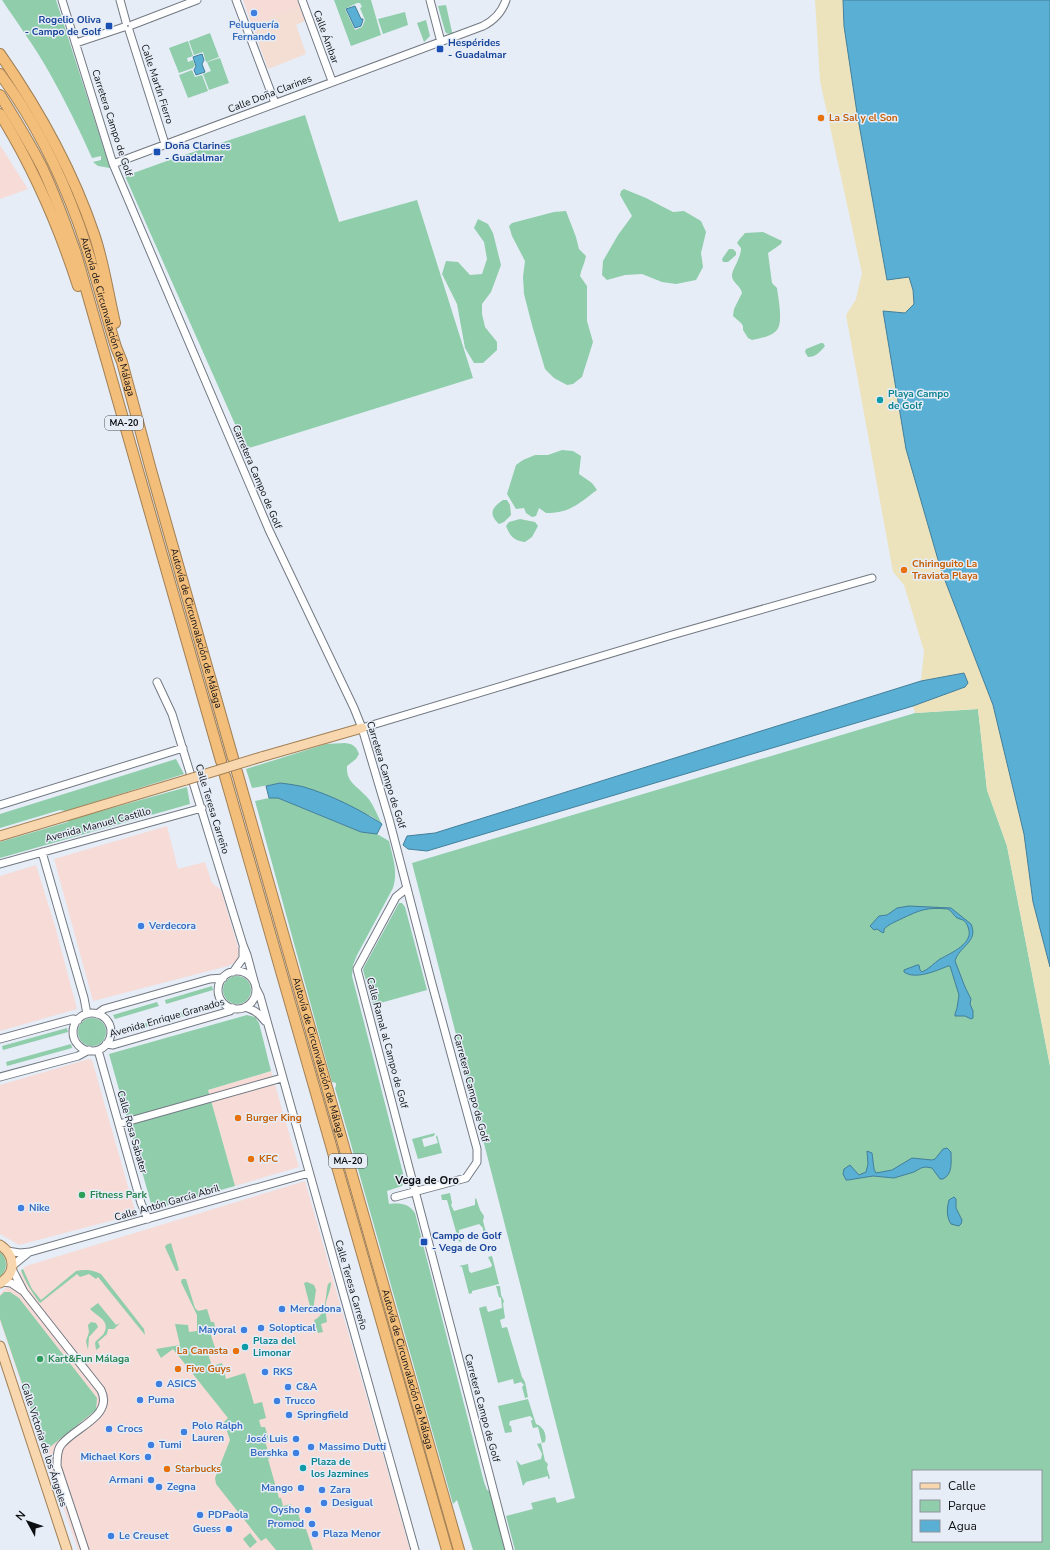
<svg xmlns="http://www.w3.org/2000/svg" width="1050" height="1550" viewBox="0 0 1050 1550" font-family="'Nunito Sans',sans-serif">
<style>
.commercial{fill:#f6dbd7}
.industrial{fill:#f4ddd2}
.green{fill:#8fcdab;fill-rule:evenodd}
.sand{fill:#ece3bd}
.water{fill:#5aafd4;stroke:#437f9a}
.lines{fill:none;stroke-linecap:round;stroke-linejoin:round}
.minor-casing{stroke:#737982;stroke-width:9}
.major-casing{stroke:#a28055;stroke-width:11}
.highway-casing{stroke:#a28055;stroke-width:12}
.minor{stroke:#fff;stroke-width:7}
.major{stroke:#f8d7af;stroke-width:9}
.highway{stroke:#f3bd7a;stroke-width:10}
.major-bridge-casing{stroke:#a28055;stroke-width:11;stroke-linecap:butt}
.major-bridge{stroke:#f8d7af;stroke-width:9}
.shop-dot{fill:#3f7fe0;stroke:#e6edf7;stroke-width:1.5}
.transit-dot{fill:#1a4fb4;stroke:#e6edf7;stroke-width:1.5}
.food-dot{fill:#e8710a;stroke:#e6edf7;stroke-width:1.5}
.culture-dot{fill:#0f9aa8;stroke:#e6edf7;stroke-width:1.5}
.leisure-dot{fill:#2e9e5b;stroke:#e6edf7;stroke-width:1.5}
.labels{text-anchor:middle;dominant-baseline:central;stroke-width:3;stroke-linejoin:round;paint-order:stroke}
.shield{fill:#e6edf7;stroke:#4d5156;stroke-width:1}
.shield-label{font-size:9px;font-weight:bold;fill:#0c0e11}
.transit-label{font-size:10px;font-weight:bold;fill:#164399;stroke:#e6edf7;text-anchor:start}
.shop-label{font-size:10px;font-weight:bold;fill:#366cbe;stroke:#e6edf7;text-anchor:start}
.street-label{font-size:10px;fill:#0c0e11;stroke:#e6edf7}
.food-label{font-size:10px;font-weight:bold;fill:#c56008;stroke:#e6edf7;text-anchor:start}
.culture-label{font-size:10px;font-weight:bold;fill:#0d838f;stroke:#e6edf7;text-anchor:start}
.leisure-label{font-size:10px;font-weight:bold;fill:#27864d;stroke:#e6edf7;text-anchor:start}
.neighbourhood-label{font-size:11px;font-weight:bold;fill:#0c0e11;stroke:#e6edf7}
</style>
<rect width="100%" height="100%" fill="#e6edf7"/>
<path class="commercial" d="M 243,0 L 297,0 L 300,7 L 252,25 Z
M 0,145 L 28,189 L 0,199 Z
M 167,826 L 178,869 L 205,862 L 212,883 L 221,890 L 239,951 L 238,958 L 234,963 L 228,966 L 93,1001 L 54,859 Z
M 36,865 L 55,926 L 77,1009 L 0,1031 L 0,876 Z
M 89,1059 L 92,1060 L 135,1211 L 133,1215 L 19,1245 L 0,1234 L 0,1085 Z
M 271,1071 L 299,1167 L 235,1186 L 208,1090 Z
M 305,1181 L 410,1550 L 78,1550 L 0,1321 L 0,1294 L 26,1266 Z"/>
<path class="industrial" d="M 300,7 L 305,21 L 296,25 L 306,54 L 268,69 L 252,25 Z"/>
<path class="green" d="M 2,0 L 56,0 L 110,168 L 98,166 L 93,162 L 101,160 L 101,156 L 92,158 C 79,129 65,100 49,72 C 35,47 18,24 2,0 Z
M 334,0 L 371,0 L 381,35 L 351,46 ZM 357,3 L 360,3 L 362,7 L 360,8 L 365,20 L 362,27 L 355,30 L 345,9 Z
M 446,5 L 452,32 L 455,32 L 450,34 L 446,33 L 445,31 L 438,6 Z
M 405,12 L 408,25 L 383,34 L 378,19 Z
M 426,20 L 430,36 L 424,42 L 417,23 Z
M 210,33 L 219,57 L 206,62 L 203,52 L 194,55 L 189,41 Z
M 188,41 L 193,56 L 187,58 L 188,62 L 193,60 L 195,65 L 193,68 L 179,73 L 169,48 Z
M 220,58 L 229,83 L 209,90 L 203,74 L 211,71 L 207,62 Z
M 192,70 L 195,77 L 202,75 L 208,91 L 188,98 L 179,75 Z
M 305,115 L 339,222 L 417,200 L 473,378 L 246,449 L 125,176 L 178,157 Z
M 624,189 L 646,198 L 673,212 L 684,211 L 701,221 L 706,232 L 701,253 L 703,267 L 696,280 L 676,284 L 662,282 L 642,274 L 625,275 L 607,280 L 602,275 L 603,261 L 618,235 L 632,216 L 620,195 L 621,191 Z
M 566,211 L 576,237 L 579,249 L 586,256 C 585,263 581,269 580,276 L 587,286 L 587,321 L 593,342 L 582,377 L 573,384 L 567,385 L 554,378 L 545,369 L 532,325 L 524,294 L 523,277 L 525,261 L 512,236 L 509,226 L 512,223 L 554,212 Z
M 478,219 L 488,224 L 493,233 L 501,265 L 491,292 L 482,304 L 482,314 L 485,327 L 497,342 L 497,350 L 483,363 L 474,363 L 465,348 L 457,304 L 442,274 L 446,261 L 458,262 L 470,275 L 482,274 L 487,259 L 484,242 L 474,228 Z
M 763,232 L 782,241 L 781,244 L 768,253 L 772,283 L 777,288 C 778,297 784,324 776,331 C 770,337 760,338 752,340 L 748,338 L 743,330 L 743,326 L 741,323 L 733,316 L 734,309 L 742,293 C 741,286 733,283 732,277 C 731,270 741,259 741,248 L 737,243 L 739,240 L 745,233 Z
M 729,249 L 733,249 L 736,252 L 736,255 L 728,262 L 723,262 L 722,259 Z
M 821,343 L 823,343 L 825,346 C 820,352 816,357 808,357 L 805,352 L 806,349 Z
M 562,450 L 573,451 L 581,456 L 579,474 L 592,483 L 597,490 C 578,504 570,513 546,513 L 539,508 L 536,516 L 532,517 L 526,513 L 524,508 L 516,509 L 507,494 L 516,465 L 523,460 L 535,455 L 548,455 Z
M 503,500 L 507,500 L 510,505 L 511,515 L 504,522 L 499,524 C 488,514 492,507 503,500 Z
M 520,519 L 535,522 L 538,526 L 532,537 L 525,542 C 514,541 510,536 506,526 L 509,522 Z
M 978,709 L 987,790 L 1007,846 L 1050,1066 L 1050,1550 L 515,1550 L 506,1516 L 533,1509 L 531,1503 L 555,1497 L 557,1503 L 575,1498 L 412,863 L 915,713 ZM 913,1471 L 1041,1471 L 1041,1541 L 913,1541 Z
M 345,743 C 353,744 356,746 359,754 L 356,759 L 347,766 C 346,782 356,785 366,796 C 373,803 377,815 382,824 L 371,816 L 280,783 L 252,788 L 246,769 L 326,744 Z
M 176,759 L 184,774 L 66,811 L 60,810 L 0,828 L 0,814 Z
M 187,787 L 190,804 L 0,858 L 0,842 L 68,822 L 69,820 Z
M 269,798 L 278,798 L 361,832 L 377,834 L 389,841 C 393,858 398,872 393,888 L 357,955 L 353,965 L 352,976 L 405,1181 L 402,1186 L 387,1191 L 389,1204 C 400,1203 408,1203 415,1213 L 484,1482 L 487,1490 L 490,1491 L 505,1550 L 473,1550 L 457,1500 L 453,1504 L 335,1088 L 336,1086 L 336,1083 L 332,1082 L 255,801 Z
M 399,903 L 402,903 L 405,907 L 427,990 L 373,1005 L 363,970 L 364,967 Z
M223 990a14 14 0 1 1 28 0a14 14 0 1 1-28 0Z
M 212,986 L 213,990 L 166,1004 L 165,1000 Z
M 157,1002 L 159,1006 L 115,1019 L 113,1015 Z
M 217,1002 L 218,1006 L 171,1020 L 170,1015 Z
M 247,1015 L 255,1017 L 259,1023 L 271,1071 L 208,1090 L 235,1186 L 155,1209 L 152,1207 L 109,1054 Z
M 163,1018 L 164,1022 L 119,1035 L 118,1031 Z
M78 1032a14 14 0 1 1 28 0a14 14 0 1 1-28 0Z
M 67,1028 L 68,1032 L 3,1050 L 2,1046 Z
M 71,1044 L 72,1048 L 7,1066 L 6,1062 Z
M 435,1133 L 434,1136 L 422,1139 L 424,1147 L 438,1143 L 436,1137 L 437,1135 L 442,1153 L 418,1159 L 412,1139 Z
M 450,1193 L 452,1203 L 451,1205 L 454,1211 L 475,1205 L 475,1199 L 476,1198 L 480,1210 L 484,1216 L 483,1221 L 487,1236 L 483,1237 L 483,1228 L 479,1224 L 459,1230 L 459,1235 L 462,1241 L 459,1242 L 447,1200 L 442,1200 L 441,1195 Z
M 171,1243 L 179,1270 L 177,1271 L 176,1271 L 165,1247 L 166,1245 Z
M 0,1252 C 8,1259 8,1269 0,1277 Z
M 492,1256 L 499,1284 L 472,1291 L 472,1293 L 469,1294 L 462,1267 L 459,1266 L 468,1264 L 469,1271 L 471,1273 L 491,1267 L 492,1265 L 488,1257 Z
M 23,1269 L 32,1289 L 41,1300 L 76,1271 C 85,1269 93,1270 101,1274 L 144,1329 L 145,1335 L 98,1277 L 96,1279 L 89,1274 L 80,1277 L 77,1274 L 40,1303 C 33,1294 24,1280 21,1270 Z
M 182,1279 L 186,1279 L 195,1308 L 198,1311 L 207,1309 L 211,1322 L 214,1322 L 216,1331 L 210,1332 L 215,1348 L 207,1351 L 212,1366 L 222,1363 L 226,1379 L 245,1373 L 254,1404 L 262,1402 L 266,1418 L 259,1420 L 261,1427 L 265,1427 L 269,1440 L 265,1441 L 270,1458 L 268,1459 L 279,1498 L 281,1498 L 283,1506 L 291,1504 L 293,1511 L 297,1510 L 303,1529 L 306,1529 L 313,1550 L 276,1550 L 266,1538 L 261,1541 L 216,1484 L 215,1478 L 230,1440 L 224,1422 L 228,1418 L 173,1349 L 161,1358 L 156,1349 L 180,1345 L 175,1324 L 188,1325 L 189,1332 L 197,1331 L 197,1315 L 181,1282 Z
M 307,1282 L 314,1285 L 316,1290 L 313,1310 L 311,1310 L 304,1283 Z
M 331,1282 C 331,1289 328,1295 326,1302 C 325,1309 326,1315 327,1322 L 321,1324 L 323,1332 L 318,1333 L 314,1320 C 327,1315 325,1296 328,1284 Z
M 496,1286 L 500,1286 L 501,1295 L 504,1301 L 503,1304 L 505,1318 L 500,1320 L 502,1328 L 507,1327 L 522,1377 L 525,1382 L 528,1397 L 525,1398 L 522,1387 L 524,1385 L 521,1382 L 514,1384 L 513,1379 L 498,1383 L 479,1308 L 486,1306 L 488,1312 L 502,1308 L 501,1298 L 499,1297 Z
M 4,1292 L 10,1292 L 19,1298 L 97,1398 L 96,1410 L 45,1451 L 0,1319 L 0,1296 Z
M 98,1303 L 116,1325 L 120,1323 L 114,1329 L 108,1329 L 107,1334 L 98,1342 L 100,1347 L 96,1350 L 95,1343 C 97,1339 102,1337 104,1333 C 111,1320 96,1316 90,1309 Z
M 91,1322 L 96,1323 L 98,1327 L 89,1337 L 88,1350 L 86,1341 L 89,1332 L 88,1325 Z
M 528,1399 L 536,1424 C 544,1427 547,1435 545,1442 L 542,1443 L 538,1427 L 533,1428 L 531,1421 L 533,1419 L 530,1416 L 510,1421 L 509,1425 L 511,1426 L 512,1432 L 505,1433 L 498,1406 Z
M 541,1443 L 545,1461 L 548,1464 L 547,1468 L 550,1478 L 548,1479 L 548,1476 L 526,1482 L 523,1486 L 516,1460 L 521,1465 L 541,1459 L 542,1454 L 537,1444 Z
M 250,1533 L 257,1542 L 250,1548 L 243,1539 Z"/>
<path class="sand" d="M 815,0 L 843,0 L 844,26 L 857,113 L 887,280 L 909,277 L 913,290 L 914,304 L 905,313 L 883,312 L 906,449 L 941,570 L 993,705 L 1024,834 L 1033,902 L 1050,967 L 1050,1066 L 1007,846 L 987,790 L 978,709 L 915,713 L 913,706 L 965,687 L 964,673 L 921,681 L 924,651 L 904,585 L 893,572 L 846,315 L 856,299 L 862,273 L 820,81 Z"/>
<path class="water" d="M 843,0 L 1050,0 L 1050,967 L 1033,902 L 1024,834 L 993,705 L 941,570 L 906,449 L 883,311 L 905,313 L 914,304 L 913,290 L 909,277 L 887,280 L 857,113 L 844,26 Z
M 355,6 L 361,19 L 363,19 L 363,20 L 361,26 L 355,28 L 346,9 Z
M 202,54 L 204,60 L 202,64 L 205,72 L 196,75 L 194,70 L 196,66 L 193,57 Z
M 964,673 L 968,683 L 965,687 L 913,706 L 427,851 L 408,849 L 403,845 L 407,836 L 435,833 L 921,681 Z
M 280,783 C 288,784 296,785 304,787 C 331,795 359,809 382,824 L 377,834 L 361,832 L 278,798 L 269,798 L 266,786 Z
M 909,906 L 951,908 L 971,924 C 979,942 959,946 955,961 L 965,987 L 971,999 L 970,1004 L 973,1011 L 973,1018 L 971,1019 L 965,1016 L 955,1016 L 955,1014 L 957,1008 L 959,995 L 950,966 L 948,966 C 936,971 915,980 904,972 L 904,970 L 917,965 L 919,965 L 920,970 L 922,972 C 929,969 934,963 940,959 C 951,953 975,943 968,927 C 967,924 965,921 963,920 C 961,919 959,919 957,918 C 953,915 952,911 948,909 C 926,907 920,910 901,919 C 895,922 889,924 884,929 L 884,932 L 883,933 L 877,929 L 874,930 L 870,926 L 879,916 L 887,915 L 897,908 Z
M 947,1148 L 951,1152 C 951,1162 953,1174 943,1179 L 940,1179 L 932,1168 L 926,1167 L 921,1168 L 914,1172 L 894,1178 L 873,1176 L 848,1180 L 846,1180 L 843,1174 L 844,1169 L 850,1165 L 859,1175 L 866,1172 L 868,1164 L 867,1151 L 872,1153 L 874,1169 L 876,1173 L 892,1170 L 912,1158 L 932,1160 L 935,1159 L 943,1149 Z
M 954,1197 L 956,1199 L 956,1208 L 962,1220 L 961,1224 L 959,1226 L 951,1224 C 946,1216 947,1208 949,1200 Z"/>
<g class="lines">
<defs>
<path id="minor" d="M 62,0 L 113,164 L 269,530 L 354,708 L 362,728 L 389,819 L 432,984 L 477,1149 L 477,1162 L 466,1178 L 395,1197
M 120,0 L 126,22
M 236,0 L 275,103
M 302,0 L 332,81
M 430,0 L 441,42
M 132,25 L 197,0
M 129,30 L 165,144
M 76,43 L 124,27
M 113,164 L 483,26 C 495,20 502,12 506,0
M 157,682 L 172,714 L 243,945 L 247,955 L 254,981
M 362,728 L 672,635 L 872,578
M 0,805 L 183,748
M 42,852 L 84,998 L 87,1014
M 0,864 L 202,808
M 407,888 L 396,897 L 357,969 L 509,1550
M218 990a19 19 0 1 1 38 0a19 19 0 1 1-38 0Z
M 233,972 L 243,958 L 243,948
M 256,988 L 260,996 L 415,1550
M 245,1007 C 254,1010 259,1013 265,1021
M73 1032a19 19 0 1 1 38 0a19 19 0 1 1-38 0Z
M 97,1014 L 104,1009 L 210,979 L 223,978
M 0,1039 L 73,1019 L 78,1020
M 106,1044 L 113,1045 L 230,1011 L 233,1008
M 98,1050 L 141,1203 L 148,1219
M 0,1077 L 78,1056 L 89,1050
M 119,1124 L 282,1078
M 7,1251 L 20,1253 L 30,1252 L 309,1173
M 12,1266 L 28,1253
M 12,1269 L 24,1292 L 101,1390 C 114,1416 75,1427 61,1445 C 57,1450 57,1458 57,1466 L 85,1550
M 2,1282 L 11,1283 L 23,1291"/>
<path id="major" d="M 261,757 L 362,728
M 0,836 L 186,780
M 0,1245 C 15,1255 17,1273 0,1283
M 0,1346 L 67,1550"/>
<g id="highway">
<path d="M 0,54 C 39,110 72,169 94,234 C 104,263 108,294 115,323"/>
<path id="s1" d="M 0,74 C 33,118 59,170 78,222 C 93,263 103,305 116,347 L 122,362 L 151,470 L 233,758"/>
<path d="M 0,95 C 15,119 29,142 42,167 C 55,195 66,225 76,254 L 221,761"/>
<path d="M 0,114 C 34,169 58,224 78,286"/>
<path id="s2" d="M 237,772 L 459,1550"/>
<path d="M 225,776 L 447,1550"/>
</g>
</defs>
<use href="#minor" class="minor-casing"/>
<use href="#major" class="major-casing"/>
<use href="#highway" class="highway-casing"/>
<use href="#minor" class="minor"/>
<use href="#major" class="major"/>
<use href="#highway" class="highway"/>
<defs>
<path id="major-bridge" d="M 186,780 L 261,757"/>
</defs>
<use href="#major-bridge" class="major-bridge-casing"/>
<use href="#major-bridge" class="major-bridge"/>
</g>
<g class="shop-dot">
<circle cx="254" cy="13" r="4"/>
<circle cx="141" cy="926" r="4"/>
<circle cx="21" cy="1208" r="4"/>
<circle cx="282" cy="1309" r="4"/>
<circle cx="261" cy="1328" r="4"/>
<circle cx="244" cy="1330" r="4"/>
<circle cx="265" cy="1372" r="4"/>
<circle cx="159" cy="1384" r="4"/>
<circle cx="288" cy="1387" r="4"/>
<circle cx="140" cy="1400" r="4"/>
<circle cx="277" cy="1401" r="4"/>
<circle cx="289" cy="1415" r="4"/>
<circle cx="109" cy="1429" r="4"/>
<circle cx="184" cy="1432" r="4"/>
<circle cx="296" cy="1439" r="4"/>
<circle cx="151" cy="1445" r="4"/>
<circle cx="311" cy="1447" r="4"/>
<circle cx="296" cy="1453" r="4"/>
<circle cx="148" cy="1457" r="4"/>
<circle cx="151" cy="1480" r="4"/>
<circle cx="159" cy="1487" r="4"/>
<circle cx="301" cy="1488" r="4"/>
<circle cx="322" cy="1490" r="4"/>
<circle cx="324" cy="1503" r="4"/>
<circle cx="308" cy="1510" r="4"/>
<circle cx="200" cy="1515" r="4"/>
<circle cx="312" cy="1524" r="4"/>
<circle cx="229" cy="1529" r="4"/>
<circle cx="315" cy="1534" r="4"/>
<circle cx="111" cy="1536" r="4"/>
</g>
<g class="transit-dot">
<rect x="105" y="22" width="8" height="8" rx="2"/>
<rect x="436" y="45" width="8" height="8" rx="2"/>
<rect x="153" y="148" width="8" height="8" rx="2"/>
<rect x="420" y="1238" width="8" height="8" rx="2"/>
</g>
<g class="food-dot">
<circle cx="821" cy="118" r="4"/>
<circle cx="904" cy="570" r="4"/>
<circle cx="238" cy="1118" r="4"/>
<circle cx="251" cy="1159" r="4"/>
<circle cx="236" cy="1351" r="4"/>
<circle cx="178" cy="1369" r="4"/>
<circle cx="167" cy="1469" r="4"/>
</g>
<g class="culture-dot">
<circle cx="880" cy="400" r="4"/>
<circle cx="245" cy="1347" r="4"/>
<circle cx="303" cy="1468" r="4"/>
</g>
<g class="leisure-dot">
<circle cx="82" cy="1195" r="4"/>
<circle cx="40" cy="1359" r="4"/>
</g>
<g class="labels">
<g class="shield">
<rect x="105" y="416" width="38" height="14" rx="3"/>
<rect x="329" y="1154" width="38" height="14" rx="3"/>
</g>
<g class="shield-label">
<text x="124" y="423">MA-20</text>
<text x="348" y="1161">MA-20</text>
</g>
<g class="transit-label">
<text x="101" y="20" text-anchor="end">Rogelio Oliva<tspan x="101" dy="12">- Campo de Golf</tspan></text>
<text x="448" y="43">Hespérides<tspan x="448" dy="12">- Guadalmar</tspan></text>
<text x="165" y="146">Doña Clarines<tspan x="165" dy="12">- Guadalmar</tspan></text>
<text x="432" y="1236">Campo de Golf<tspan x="432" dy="12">- Vega de Oro</tspan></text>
</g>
<g class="shop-label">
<text x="254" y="25" text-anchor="middle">Peluquería<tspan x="254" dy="12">Fernando</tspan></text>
<text x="149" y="926">Verdecora</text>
<text x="29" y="1208">Nike</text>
<text x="290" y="1309">Mercadona</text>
<text x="269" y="1328">Soloptical</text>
<text x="236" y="1330" text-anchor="end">Mayoral</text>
<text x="273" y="1372">RKS</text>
<text x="167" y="1384">ASICS</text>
<text x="296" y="1387">C&amp;A</text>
<text x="148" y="1400">Puma</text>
<text x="285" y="1401">Trucco</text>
<text x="297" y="1415">Springfield</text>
<text x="192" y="1426">Polo Ralph<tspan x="192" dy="12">Lauren</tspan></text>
<text x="117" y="1429">Crocs</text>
<text x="288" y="1439" text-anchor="end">José Luis</text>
<text x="159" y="1445">Tumi</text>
<text x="319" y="1447">Massimo Dutti</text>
<text x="288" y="1453" text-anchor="end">Bershka</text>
<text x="140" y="1457" text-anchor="end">Michael Kors</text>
<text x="143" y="1480" text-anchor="end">Armani</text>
<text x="167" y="1487">Zegna</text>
<text x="293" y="1488" text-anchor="end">Mango</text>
<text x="330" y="1490">Zara</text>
<text x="332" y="1503">Desigual</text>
<text x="300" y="1510" text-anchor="end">Oysho</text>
<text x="208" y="1515">PDPaola</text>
<text x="304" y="1524" text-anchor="end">Promod</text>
<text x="221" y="1529" text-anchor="end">Guess</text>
<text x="323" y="1534">Plaza Menor</text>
<text x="119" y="1536">Le Creuset</text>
</g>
<g class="street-label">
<text transform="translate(326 37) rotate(70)">Calle Ámbar</text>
<text transform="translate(157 84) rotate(72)">Calle Martín Fierro</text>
<text transform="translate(270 94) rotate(-21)">Calle Doña Clarines</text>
<text transform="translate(112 123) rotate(72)">Carretera Campo de Golf</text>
<text stroke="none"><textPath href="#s1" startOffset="267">Autovía de Circunvalación de Málaga</textPath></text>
<text transform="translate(257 477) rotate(67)">Carretera Campo de Golf</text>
<text stroke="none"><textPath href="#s1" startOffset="591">Autovía de Circunvalación de Málaga</textPath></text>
<text transform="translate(386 775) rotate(73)">Carretera Campo de Golf</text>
<text transform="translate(212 809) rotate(73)">Calle Teresa Carreño</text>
<text transform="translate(98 825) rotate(-15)">Avenida Manuel Castillo</text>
<text transform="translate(167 1018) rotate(-16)">Avenida Enrique Granados</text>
<text transform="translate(387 1043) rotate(75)">Calle Ramal al Campo de Golf</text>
<text stroke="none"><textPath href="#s2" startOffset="297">Autovía de Circunvalación de Málaga</textPath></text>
<text transform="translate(471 1088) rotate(75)">Carretera Campo de Golf</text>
<text transform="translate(132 1132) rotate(74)">Calle Rosa Sabater</text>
<text transform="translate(167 1203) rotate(-16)">Calle Antón García Abril</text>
<text transform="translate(351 1285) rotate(74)">Calle Teresa Carreño</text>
<text stroke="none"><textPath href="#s2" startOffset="621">Autovía de Circunvalación de Málaga</textPath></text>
<text transform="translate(482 1408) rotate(75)">Carretera Campo de Golf</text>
<text transform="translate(44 1445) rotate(72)">Calle Victoria de los Ángeles</text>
</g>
<g class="food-label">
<text x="829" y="118">La Sal y el Son</text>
<text x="912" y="564">Chiringuito La<tspan x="912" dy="12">Traviata Playa</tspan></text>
<text x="246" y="1118">Burger King</text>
<text x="259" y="1159">KFC</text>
<text x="228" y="1351" text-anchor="end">La Canasta</text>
<text x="186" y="1369">Five Guys</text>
<text x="175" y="1469">Starbucks</text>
</g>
<g class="culture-label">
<text x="888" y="394">Playa Campo<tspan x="888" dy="12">de Golf</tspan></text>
<text x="253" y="1341">Plaza del<tspan x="253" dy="12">Limonar</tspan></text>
<text x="311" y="1462">Plaza de<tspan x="311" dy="12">los Jazmines</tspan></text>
</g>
<g class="leisure-label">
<text x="90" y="1195">Fitness Park</text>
<text x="48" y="1359">Kart&amp;Fun Málaga</text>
</g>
<g class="neighbourhood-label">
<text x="427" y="1180">Vega de Oro</text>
</g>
</g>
<rect x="912" y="1470" width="130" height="72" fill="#e6edf7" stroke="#8f949b"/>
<rect x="920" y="1483" width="20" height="6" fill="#f8d7af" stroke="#8f949b"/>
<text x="948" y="1490" font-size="12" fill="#0c0e11">Calle</text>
<rect x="920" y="1500" width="20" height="12" fill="#8fcdab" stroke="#8f949b"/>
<text x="948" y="1510" font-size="12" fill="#0c0e11">Parque</text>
<rect x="920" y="1520" width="20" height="12" fill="#5aafd4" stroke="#8f949b"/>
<text x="948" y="1530" font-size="12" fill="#0c0e11">Agua</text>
<g transform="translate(28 1522) rotate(310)" stroke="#e6edf7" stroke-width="3" paint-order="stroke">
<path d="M0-3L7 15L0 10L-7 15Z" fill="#0c0e11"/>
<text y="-6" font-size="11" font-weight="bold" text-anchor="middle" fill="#0c0e11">N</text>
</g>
</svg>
